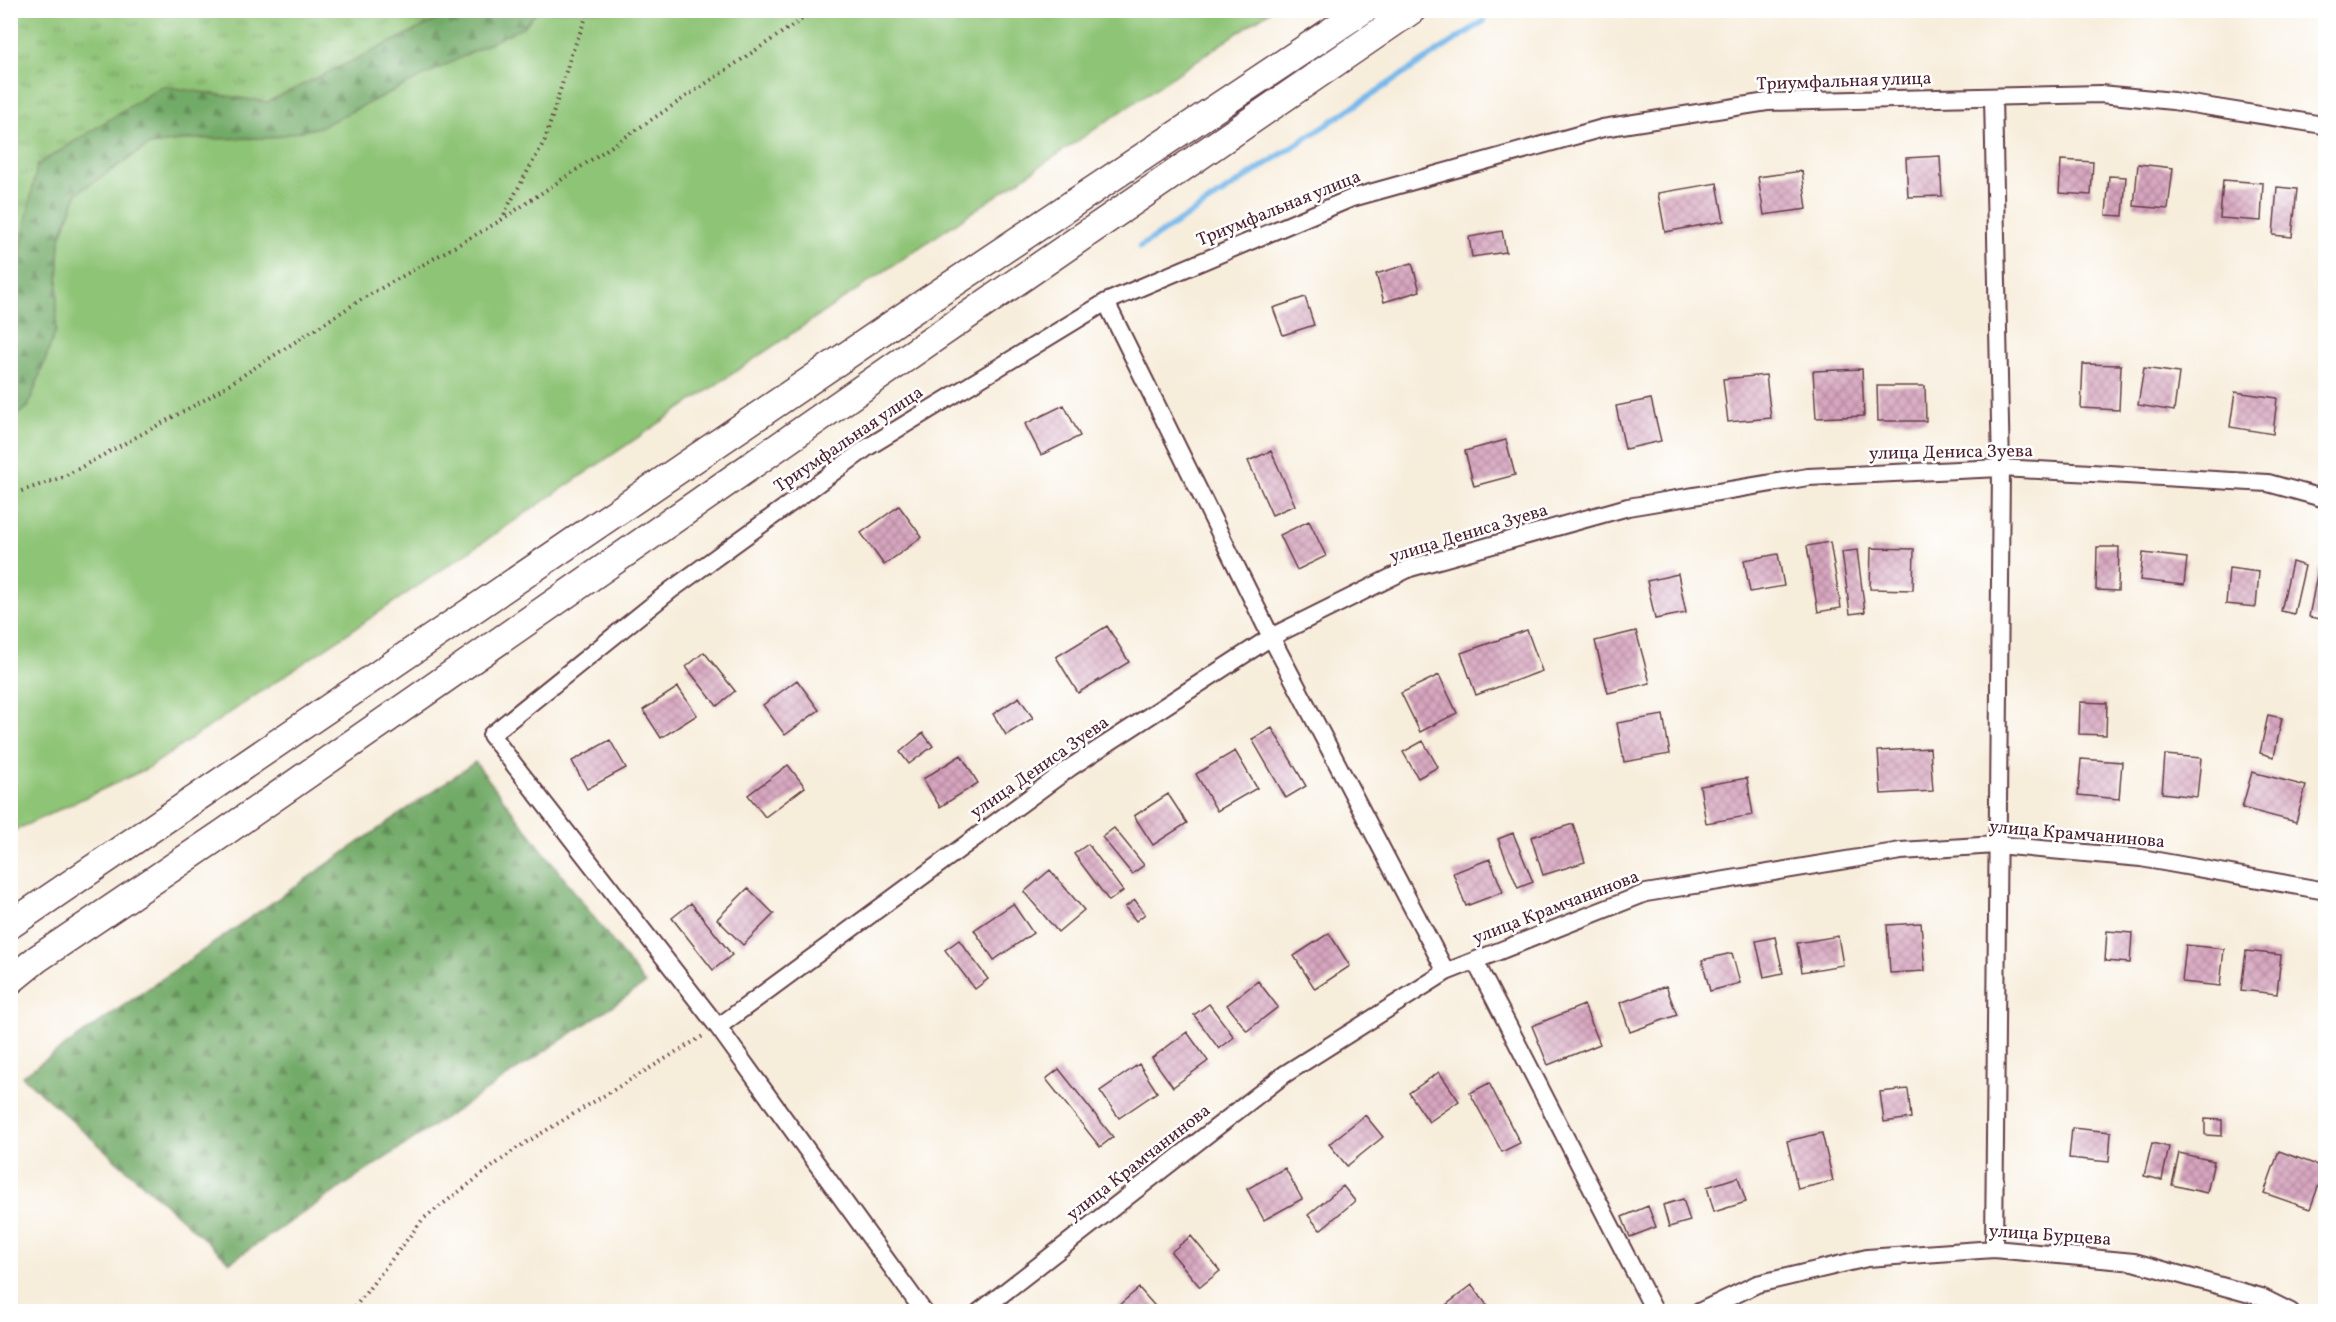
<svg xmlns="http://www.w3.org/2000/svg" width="2336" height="1322" viewBox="0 0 2336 1322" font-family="Vollkorn,serif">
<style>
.grass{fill:#8ec476;stroke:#6c7250;stroke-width:1.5}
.forest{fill:url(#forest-firs);stroke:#5e6449;stroke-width:1.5}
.park{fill:url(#park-tufts);stroke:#6c7250;stroke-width:1.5}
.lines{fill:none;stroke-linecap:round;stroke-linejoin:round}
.stream{stroke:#75b7ea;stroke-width:6}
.building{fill:url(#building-cross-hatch)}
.minor-casing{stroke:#643e45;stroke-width:20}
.primary-casing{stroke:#643e45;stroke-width:30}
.path{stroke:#643e45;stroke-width:4;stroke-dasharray:1.5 4.5;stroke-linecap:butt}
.minor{stroke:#fff;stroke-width:16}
.primary{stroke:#fff;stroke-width:27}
.labels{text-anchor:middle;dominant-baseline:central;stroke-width:5;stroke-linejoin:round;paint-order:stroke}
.street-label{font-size:18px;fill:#4a1f2b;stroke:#fff}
</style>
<defs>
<pattern id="forest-firs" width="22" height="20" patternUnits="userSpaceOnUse" patternTransform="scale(1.5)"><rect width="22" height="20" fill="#72aa67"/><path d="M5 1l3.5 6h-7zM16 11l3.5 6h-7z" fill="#608a55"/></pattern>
<pattern id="park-tufts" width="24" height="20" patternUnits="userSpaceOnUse" patternTransform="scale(1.5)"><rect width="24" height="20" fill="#8ec476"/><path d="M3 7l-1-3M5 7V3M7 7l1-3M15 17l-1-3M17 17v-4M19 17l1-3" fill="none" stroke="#769f61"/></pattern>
<pattern id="building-cross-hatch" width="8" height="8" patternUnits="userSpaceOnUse" patternTransform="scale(1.5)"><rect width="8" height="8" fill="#d7a5bf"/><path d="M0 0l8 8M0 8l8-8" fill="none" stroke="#b0869b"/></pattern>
</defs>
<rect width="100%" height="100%" fill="#fff"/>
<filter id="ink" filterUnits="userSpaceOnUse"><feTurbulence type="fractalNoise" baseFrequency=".0167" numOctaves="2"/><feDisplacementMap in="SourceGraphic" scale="12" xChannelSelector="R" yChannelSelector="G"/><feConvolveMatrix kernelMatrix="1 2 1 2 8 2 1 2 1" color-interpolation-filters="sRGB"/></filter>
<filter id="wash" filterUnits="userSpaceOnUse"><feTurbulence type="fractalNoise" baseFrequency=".008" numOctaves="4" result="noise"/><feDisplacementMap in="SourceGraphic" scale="24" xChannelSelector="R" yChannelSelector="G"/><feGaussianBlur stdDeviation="1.35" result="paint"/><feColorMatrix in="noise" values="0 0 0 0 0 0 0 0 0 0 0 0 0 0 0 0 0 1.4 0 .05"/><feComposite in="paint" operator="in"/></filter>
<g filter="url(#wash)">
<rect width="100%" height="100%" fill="#f7eddb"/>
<path class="grass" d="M 538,11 L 1270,11 L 148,768 L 11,832 L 11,419 L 28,407 L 56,330 L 60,238 L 78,192 L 149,145 L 194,139 L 523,27 Z"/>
<path class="forest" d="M 455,11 L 538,11 L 523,27 L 320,127 L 271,138 L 194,139 L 149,145 L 78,192 L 60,238 L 56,330 L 28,407 L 11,419 L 11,298 L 37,165 L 162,86 L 267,102 Z
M 475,762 L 645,984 L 230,1262 L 22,1076 Z"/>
<path class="park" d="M 11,10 L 455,10 L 455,11 L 267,102 L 162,86 L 37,165 L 11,298 Z"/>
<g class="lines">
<path class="stream" d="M 1499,11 L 1500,10
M 1140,247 L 1484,21"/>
</g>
<g id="blocks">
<path class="building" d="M 1940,156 L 1942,196 L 1908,197 L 1906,158 Z
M 2061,160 L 2093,162 L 2091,195 L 2059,193 Z
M 2138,164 L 2173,168 L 2168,209 L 2134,206 Z
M 1802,171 L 1807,209 L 1764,215 L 1758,177 Z
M 2109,176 L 2126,177 L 2123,216 L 2106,215 Z
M 2223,180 L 2263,183 L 2261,221 L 2220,218 Z
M 1717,183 L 1724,221 L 1665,232 L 1658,193 Z
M 2277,187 L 2297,189 L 2292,237 L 2273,235 Z
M 1502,231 L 1506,252 L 1472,257 L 1469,237 Z
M 1412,263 L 1420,291 L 1384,302 L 1376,274 Z
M 1305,297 L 1314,325 L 1283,335 L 1273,308 Z
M 2083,364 L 2121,365 L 2119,410 L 2081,408 Z
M 2144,368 L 2179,373 L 2174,411 L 2138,405 Z
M 1862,369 L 1864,416 L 1816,418 L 1813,371 Z
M 1766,375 L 1771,418 L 1728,422 L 1723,379 Z
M 1877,386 L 1925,386 L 1926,421 L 1878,421 Z
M 2235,392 L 2277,398 L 2273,434 L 2230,427 Z
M 1651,399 L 1661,441 L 1625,449 L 1616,406 Z
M 1064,405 L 1080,436 L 1041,455 L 1025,424 Z
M 1506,440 L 1515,475 L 1474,486 L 1465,451 Z
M 1271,451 L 1295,505 L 1272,515 L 1248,461 Z
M 899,506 L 922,537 L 884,565 L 861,533 Z
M 1309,521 L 1326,556 L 1297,570 L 1280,535 Z
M 1830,542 L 1841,608 L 1818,612 L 1807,546 Z
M 2097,547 L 2119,547 L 2118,591 L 2096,590 Z
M 1871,548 L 1914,549 L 1913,590 L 1870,589 Z
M 1857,550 L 1865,612 L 1850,614 L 1842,552 Z
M 2143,553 L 2187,558 L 2184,585 L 2140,580 Z
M 1778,554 L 1784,586 L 1750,592 L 1744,560 Z
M 2292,562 L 2305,566 L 2294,614 L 2281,611 Z
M 2229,568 L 2259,572 L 2256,607 L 2226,604 Z
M 2318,569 L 2326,570 L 2326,592 L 2321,619 L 2309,617 Z
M 1678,574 L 1686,613 L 1655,619 L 1647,581 Z
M 1107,626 L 1129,662 L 1078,693 L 1056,657 Z
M 1527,630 L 1542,671 L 1476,695 L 1461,653 Z
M 1636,631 L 1650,683 L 1608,693 L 1595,641 Z
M 704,652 L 735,691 L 717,706 L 686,667 Z
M 1439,675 L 1457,713 L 1420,732 L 1401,693 Z
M 797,680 L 819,710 L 785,735 L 763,705 Z
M 678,687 L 697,715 L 661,738 L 643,710 Z
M 1019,697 L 1033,718 L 1006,735 L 993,714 Z
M 2080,702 L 2107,703 L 2106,735 L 2079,734 Z
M 1663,715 L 1670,754 L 1624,762 L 1617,723 Z
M 2268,715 L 2282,718 L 2274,757 L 2260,753 Z
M 1272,728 L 1306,786 L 1286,798 L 1252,739 Z
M 923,733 L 933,746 L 909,764 L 900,752 Z
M 610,740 L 626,768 L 587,789 L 572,761 Z
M 1423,741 L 1438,767 L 1418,778 L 1403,752 Z
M 1930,748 L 1933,791 L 1881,794 L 1878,751 Z
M 1235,751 L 1257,788 L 1217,811 L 1196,774 Z
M 961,755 L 978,783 L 940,807 L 923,779 Z
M 2165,755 L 2201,758 L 2197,797 L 2162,793 Z
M 2081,759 L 2122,762 L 2119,799 L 2078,795 Z
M 788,765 L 805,787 L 765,817 L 748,795 Z
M 2252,772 L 2306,786 L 2296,822 L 2242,808 Z
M 1747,778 L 1753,815 L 1706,823 L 1700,786 Z
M 1168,794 L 1187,823 L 1153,845 L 1134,816 Z
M 1573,824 L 1585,862 L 1543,875 L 1531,837 Z
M 1114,828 L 1144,865 L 1132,874 L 1102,837 Z
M 1513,833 L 1533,882 L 1518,888 L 1498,839 Z
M 1088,844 L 1123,891 L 1109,901 L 1074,854 Z
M 1490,859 L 1503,892 L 1466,906 L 1453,873 Z
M 1050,870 L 1084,910 L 1058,932 L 1024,892 Z
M 748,888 L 774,914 L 743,945 L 717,919 Z
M 1135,900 L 1145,914 L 1136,921 L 1125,907 Z
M 691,903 L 732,955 L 713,970 L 672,918 Z
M 1013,904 L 1033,933 L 994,960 L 974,930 Z
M 1921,923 L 1925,971 L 1890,973 L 1887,925 Z
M 2107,931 L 2132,933 L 2130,963 L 2105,961 Z
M 1329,933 L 1350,966 L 1315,989 L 1294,956 Z
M 1838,936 L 1843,965 L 1802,972 L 1797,943 Z
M 1775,937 L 1783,973 L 1764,977 L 1756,941 Z
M 959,940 L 988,979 L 975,989 L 945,950 Z
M 2186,945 L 2224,949 L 2220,986 L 2182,982 Z
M 2246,951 L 2281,955 L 2277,994 L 2241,990 Z
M 1732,953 L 1740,983 L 1710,991 L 1702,960 Z
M 1258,981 L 1278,1007 L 1247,1031 L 1227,1005 Z
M 1666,986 L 1677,1015 L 1630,1032 L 1620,1003 Z
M 1209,1004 L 1234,1037 L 1219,1049 L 1194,1015 Z
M 1584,1005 L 1600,1044 L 1548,1065 L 1532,1026 Z
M 1187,1032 L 1208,1061 L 1173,1087 L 1152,1058 Z
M 1139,1064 L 1157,1092 L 1119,1118 L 1100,1091 Z
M 1059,1069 L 1113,1137 L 1100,1147 L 1046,1079 Z
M 1439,1072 L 1459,1101 L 1429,1122 L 1409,1093 Z
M 1489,1083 L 1520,1143 L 1502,1152 L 1470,1093 Z
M 1908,1089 L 1911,1118 L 1884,1122 L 1880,1092 Z
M 1365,1115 L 1383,1137 L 1347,1166 L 1329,1144 Z
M 2205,1119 L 2222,1120 L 2222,1136 L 2205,1135 Z
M 2072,1128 L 2111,1132 L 2109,1162 L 2069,1158 Z
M 1822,1133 L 1833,1181 L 1798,1189 L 1787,1141 Z
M 2152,1143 L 2169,1147 L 2162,1180 L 2144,1176 Z
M 2279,1151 L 2325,1168 L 2310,1209 L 2264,1193 Z
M 2179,1153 L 2214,1161 L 2207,1193 L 2172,1185 Z
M 1285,1168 L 1302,1199 L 1264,1220 L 1247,1189 Z
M 1738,1177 L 1746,1202 L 1714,1212 L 1707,1187 Z
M 1343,1186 L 1355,1201 L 1320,1230 L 1308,1215 Z
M 1683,1199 L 1690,1221 L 1669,1227 L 1663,1205 Z
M 1648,1206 L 1656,1227 L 1630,1237 L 1622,1217 Z
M 1191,1236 L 1220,1271 L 1200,1287 L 1171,1252 Z
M 1472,1285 L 1492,1312 L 1450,1312 L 1446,1305 Z
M 1139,1288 L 1160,1312 L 1111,1312 Z
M 1427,1305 L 1431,1312 L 1419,1312 Z"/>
</g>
</g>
<g filter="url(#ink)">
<use href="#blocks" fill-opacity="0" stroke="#643e45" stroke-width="1.5"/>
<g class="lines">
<defs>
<path id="minor" d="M 1993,97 L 2001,468 L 1994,1249
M 1106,302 L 1271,637 L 1446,972
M 1475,961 L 1655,1312
M 718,1027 L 1071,767 L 1271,637 L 1410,568 L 1628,507 L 1808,477 L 2001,468 L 2268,483 L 2326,499
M 924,1312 L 718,1027 L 491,735 L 671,590 L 868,447 L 1106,302 L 1352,198 L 1603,128 L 1767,102 L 2101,94 L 2173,101 L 2323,125
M 979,1312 L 1285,1074 L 1446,972 L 1646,893 L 1901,851 L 1996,845 L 2141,858 L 2326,891
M 1699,1312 L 1757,1284 L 1867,1258 L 1994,1249 L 2134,1262 L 2261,1297 L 2291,1312"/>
<path id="primary" d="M 10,925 L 906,315 L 1363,10
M 10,981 L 37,959 L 222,834 L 926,344 L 1412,10"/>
</defs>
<use href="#minor" class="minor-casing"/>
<use href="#primary" class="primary-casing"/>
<path class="path" d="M 501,220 L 816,10
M 10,495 L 63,477 L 206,399 L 362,299 L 500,221 L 545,140 L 571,55 L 589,10
M 351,1312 L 423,1219 L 517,1148 L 703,1036"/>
<use href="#minor" class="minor"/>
<use href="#primary" class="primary"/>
</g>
</g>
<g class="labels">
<g class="street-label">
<text transform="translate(1844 82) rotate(-2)">Триумфальная улица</text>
<text transform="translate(1279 209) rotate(-22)">Триумфальная улица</text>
<text transform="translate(849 440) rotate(-34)">Триумфальная улица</text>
<text transform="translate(1951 453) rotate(-1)">улица Дениса Зуева</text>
<text transform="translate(1469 534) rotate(-17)">улица Дениса Зуева</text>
<text transform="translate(1040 768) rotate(-35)">улица Дениса Зуева</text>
<text transform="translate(2077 835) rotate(5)">улица Крамчанинова</text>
<text transform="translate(1556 908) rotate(-21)">улица Крамчанинова</text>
<text transform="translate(1139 1163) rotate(-38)">улица Крамчанинова</text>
<text transform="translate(2050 1236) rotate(4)">улица Бурцева</text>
</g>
</g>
<rect width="2336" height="1322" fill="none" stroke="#fff" stroke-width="36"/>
</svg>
